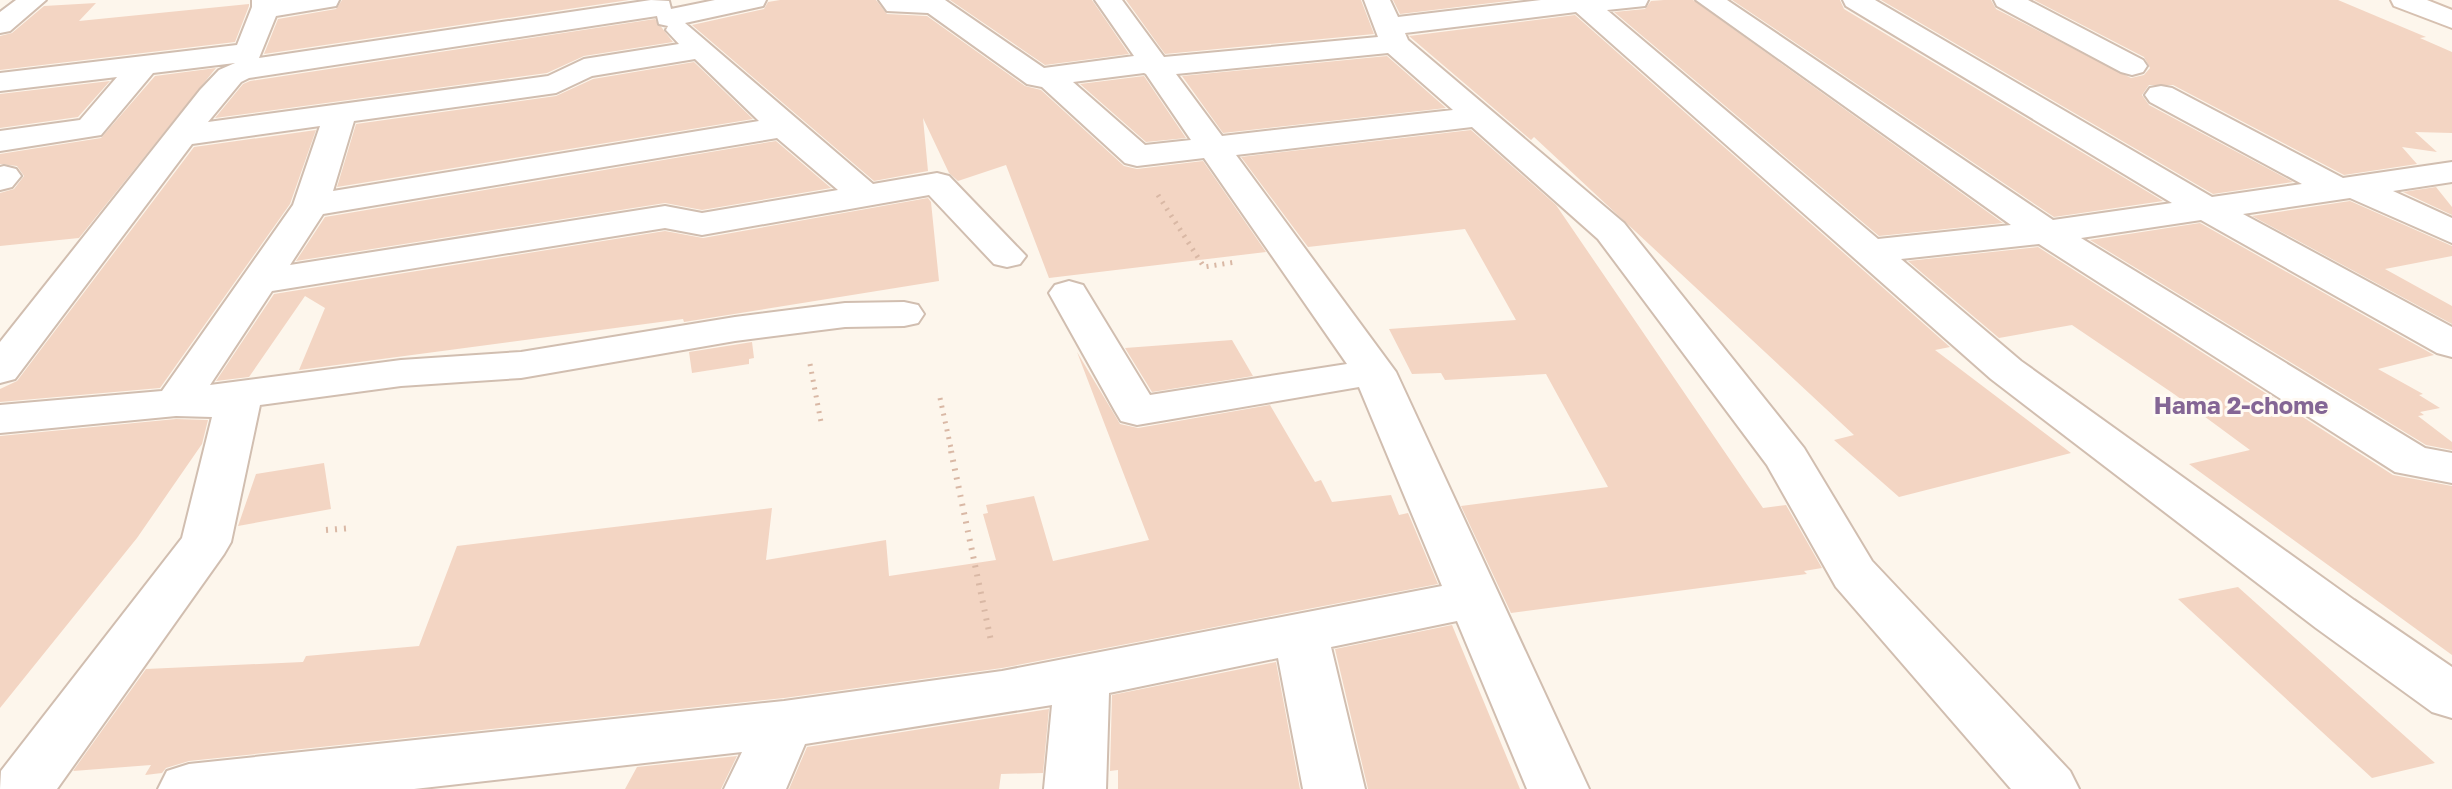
<svg xmlns="http://www.w3.org/2000/svg" width="2452" height="789" viewBox="0 0 2452 789" font-family="'Golos Text',sans-serif">
<style>
.building{fill:#f3d5c3}
.lines{fill:none;stroke-linecap:round;stroke-linejoin:round}
.street-casing{stroke:#d1beb0;stroke-width:4}
.secondary-casing{stroke:#d6c0b0;stroke-width:4}
.path-far1{stroke:#d9b8a5;stroke-width:5;stroke-dasharray:2 6;stroke-linecap:butt}
.path{stroke:#d9b8a5;stroke-width:6;stroke-dasharray:2 7;stroke-linecap:butt}
.street{fill:#fff;fill-rule:evenodd}
.secondary{fill:#fff;fill-rule:evenodd}
.labels{text-anchor:middle;dominant-baseline:central;stroke-width:6;stroke-linejoin:round;paint-order:stroke}
.neighbourhood-label{font-size:24px;font-weight:bold;fill:#846695;stroke:#fffaf3}
</style>
<rect width="100%" height="100%" fill="#fdf6ec"/>
<path class="building" d="M 342,0 L 629,0 L 264,54 L 278,19 L 336,9 Z
M 780,0 L 876,0 L 887,14 L 927,16 L 1025,86 L 1041,90 L 1124,166 L 1137,169 L 1203,161 L 1266,252 L 1049,278 L 1006,165 L 958,181 L 949,173 L 923,118 L 928,171 L 874,181 L 692,25 L 764,9 L 768,2 Z
M 950,0 L 1092,0 L 1129,54 L 1045,65 Z
M 1126,0 L 1361,0 L 1374,34 L 1165,54 Z
M 1393,0 L 1516,0 L 1400,14 Z
M 1664,0 L 1693,0 L 2003,223 L 1879,236 L 1614,12 L 1645,9 L 1651,1 Z
M 1732,0 L 1840,0 L 1844,9 L 2163,201 L 2054,217 Z
M 1881,0 L 1991,0 L 1996,9 L 2131,78 L 2144,75 L 2150,68 L 2144,57 L 2034,0 L 2338,0 L 2426,37 L 2420,38 L 2452,52 L 2452,133 L 2415,132 L 2437,152 L 2402,147 L 2417,164 L 2344,175 L 2173,85 L 2149,85 L 2142,95 L 2149,105 L 2293,182 L 2213,194 Z
M 96,3 L 79,21 L 249,4 L 249,6 L 235,42 L 0,70 L 0,36 L 12,33 L 44,6 Z
M 1575,15 L 1950,347 L 1935,350 L 2071,453 L 1899,497 L 1834,440 L 1854,435 L 1534,137 L 1531,140 L 1409,36 Z
M 655,19 L 673,42 L 584,56 L 547,73 L 215,118 L 243,84 L 250,81 Z
M 1387,56 L 1446,108 L 1223,133 L 1182,76 Z
M 694,62 L 753,119 L 337,187 L 356,124 L 556,96 L 593,79 Z
M 216,68 L 79,238 L 0,246 L 0,193 L 14,189 L 24,176 L 17,166 L 0,164 L 0,154 L 101,138 L 155,76 Z
M 1144,76 L 1186,138 L 1146,142 L 1080,84 Z
M 110,81 L 78,117 L 0,128 L 0,94 Z
M 316,130 L 290,204 L 160,388 L 0,402 L 0,389 L 17,381 L 194,147 Z
M 1471,130 L 1556,205 L 1763,508 L 1786,505 L 1822,568 L 1804,571 L 1807,574 L 1511,613 L 1461,506 L 1608,487 L 1546,374 L 1445,380 L 1441,373 L 1412,374 L 1389,329 L 1516,320 L 1465,229 L 1308,247 L 1241,157 Z
M 776,141 L 831,188 L 702,210 L 665,203 L 296,261 L 325,217 Z
M 2436,187 L 2452,207 L 2452,215 L 2403,192 Z
M 928,198 L 931,202 L 939,281 L 684,322 L 683,319 L 299,370 L 325,308 L 305,296 L 249,377 L 216,381 L 274,294 L 665,231 L 703,238 Z
M 2350,201 L 2452,246 L 2452,256 L 2385,269 L 2452,306 L 2452,324 L 2252,216 Z
M 2200,223 L 2434,355 L 2378,369 L 2423,394 L 2419,395 L 2440,408 L 2420,412 L 2424,415 L 2418,416 L 2452,442 L 2452,450 L 2426,445 L 2090,240 Z
M 2038,247 L 2393,475 L 2452,486 L 2452,655 L 2189,464 L 2250,450 L 2174,394 L 2072,325 L 1999,338 L 1908,261 Z
M 1232,340 L 1253,376 L 1152,392 L 1125,348 Z
M 752,342 L 754,358 L 749,359 L 749,364 L 692,373 L 689,352 Z
M 1077,352 L 1120,424 L 1138,428 L 1270,405 L 1315,482 L 1321,480 L 1332,502 L 1391,495 L 1399,515 L 1408,513 L 1438,584 L 1002,668 L 784,698 L 189,761 L 166,768 L 162,773 L 145,775 L 151,765 L 73,771 L 146,669 L 303,662 L 306,656 L 419,646 L 457,546 L 772,508 L 766,560 L 886,540 L 889,576 L 996,560 L 983,514 L 988,513 L 986,505 L 1034,496 L 1053,561 L 1149,540 Z
M 176,419 L 208,420 L 202,444 L 137,538 L 0,708 L 0,436 Z
M 324,463 L 331,509 L 238,526 L 256,474 Z
M 2238,587 L 2435,763 L 2372,778 L 2178,599 Z
M 1452,625 L 1520,789 L 1368,789 L 1335,649 Z
M 1276,662 L 1300,789 L 1118,789 L 1118,770 L 1110,771 L 1112,695 Z
M 1049,709 L 1043,773 L 1001,774 L 999,789 L 789,789 L 807,747 Z
M 737,756 L 721,789 L 625,789 L 637,767 Z"/>
<g class="lines">
<defs>
<path id="street" d="M 16,0 L 46,0 L 10,31 L 0,33 L 0,12 Z
M 252,0 L 339,0 L 336,6 L 276,16 L 259,58 L 651,0 L 669,1 L 671,9 L 715,0 L 766,0 L 763,6 L 685,23 L 873,184 L 937,173 L 949,176 L 1026,256 L 1020,264 L 1007,267 L 994,264 L 929,195 L 702,235 L 665,228 L 272,291 L 210,385 L 401,360 L 521,352 L 735,317 L 845,303 L 904,302 L 918,305 L 924,314 L 918,323 L 904,326 L 845,327 L 735,341 L 521,378 L 401,386 L 260,405 L 231,542 L 224,554 L 57,789 L 0,789 L 1,771 L 182,538 L 212,417 L 176,416 L 0,433 L 0,405 L 162,391 L 293,205 L 320,126 L 192,144 L 15,379 L 0,383 L 0,342 L 200,90 L 219,70 L 235,63 L 153,73 L 101,135 L 0,151 L 0,131 L 80,120 L 117,77 L 0,91 L 0,73 L 237,45 L 252,7 ZM 657,16 L 659,24 L 668,26 L 666,30 L 679,44 L 584,59 L 548,76 L 208,122 L 241,82 L 249,78 ZM 695,59 L 759,121 L 333,191 L 354,121 L 556,93 L 592,76 ZM 777,138 L 838,190 L 702,213 L 665,206 L 290,265 L 323,214 Z
M 879,0 L 945,0 L 1044,68 L 1134,56 L 1095,0 L 1122,0 L 1164,57 L 1378,37 L 1364,0 L 1390,0 L 1398,17 L 1541,0 L 1648,0 L 1645,6 L 1607,10 L 1878,239 L 2011,225 L 1696,0 L 1727,0 L 2053,220 L 2172,203 L 1846,6 L 1843,0 L 1875,0 L 2212,197 L 2302,184 L 2150,102 L 2145,95 L 2150,88 L 2161,86 L 2172,88 L 2343,178 L 2452,162 L 2452,182 L 2393,191 L 2452,218 L 2452,243 L 2350,198 L 2243,214 L 2452,327 L 2452,357 L 2437,353 L 2201,220 L 2081,238 L 2425,448 L 2452,453 L 2452,483 L 2395,472 L 2039,244 L 1901,259 L 2021,361 L 2354,600 L 2452,667 L 2452,718 L 2432,712 L 2316,628 L 1991,379 L 1576,12 L 1405,33 L 1408,40 L 1624,223 L 1804,448 L 1872,561 L 2070,771 L 2079,789 L 2011,789 L 1836,587 L 1767,465 L 1598,239 L 1472,127 L 1236,155 L 1396,372 L 1589,789 L 1527,789 L 1457,621 L 1331,647 L 1365,789 L 1303,789 L 1278,658 L 1109,693 L 1106,789 L 1044,789 L 1052,705 L 805,744 L 786,789 L 724,789 L 742,752 L 414,789 L 158,789 L 167,771 L 189,764 L 784,701 L 1002,671 L 1442,586 L 1359,387 L 1137,425 L 1121,421 L 1115,411 L 1049,293 L 1055,285 L 1069,281 L 1083,285 L 1150,395 L 1347,364 L 1204,158 L 1137,166 L 1125,163 L 1042,87 L 1027,84 L 928,13 L 887,11 ZM 1388,53 L 1453,110 L 1222,136 L 1176,74 ZM 1144,73 L 1146,74 L 1191,140 L 1145,145 L 1073,82 Z
M 1994,0 L 2028,0 L 2143,60 L 2147,66 L 2143,72 L 2132,75 L 2121,72 L 1997,6 Z
M 4,166 L 16,169 L 21,176 L 12,187 L 0,190 L 0,167 Z"/>
<path id="secondary" d="M 2391,0 L 2427,0 L 2452,10 L 2452,28 L 2394,6 Z"/>
</defs>
<use href="#street" class="street-casing"/>
<use href="#secondary" class="secondary-casing"/>
<path class="path-far1" d="M 1158,195 L 1204,267 L 1236,262
M 810,364 L 821,422
M 940,398 L 952,453"/>
<path class="path" d="M 951,451 L 991,641
M 326,530 L 352,528"/>
<use href="#street" class="street"/>
<use href="#secondary" class="secondary"/>
</g>
<g class="labels">
<g class="neighbourhood-label">
<text x="2241" y="404">Hama 2-chome</text>
</g>
</g>
</svg>
